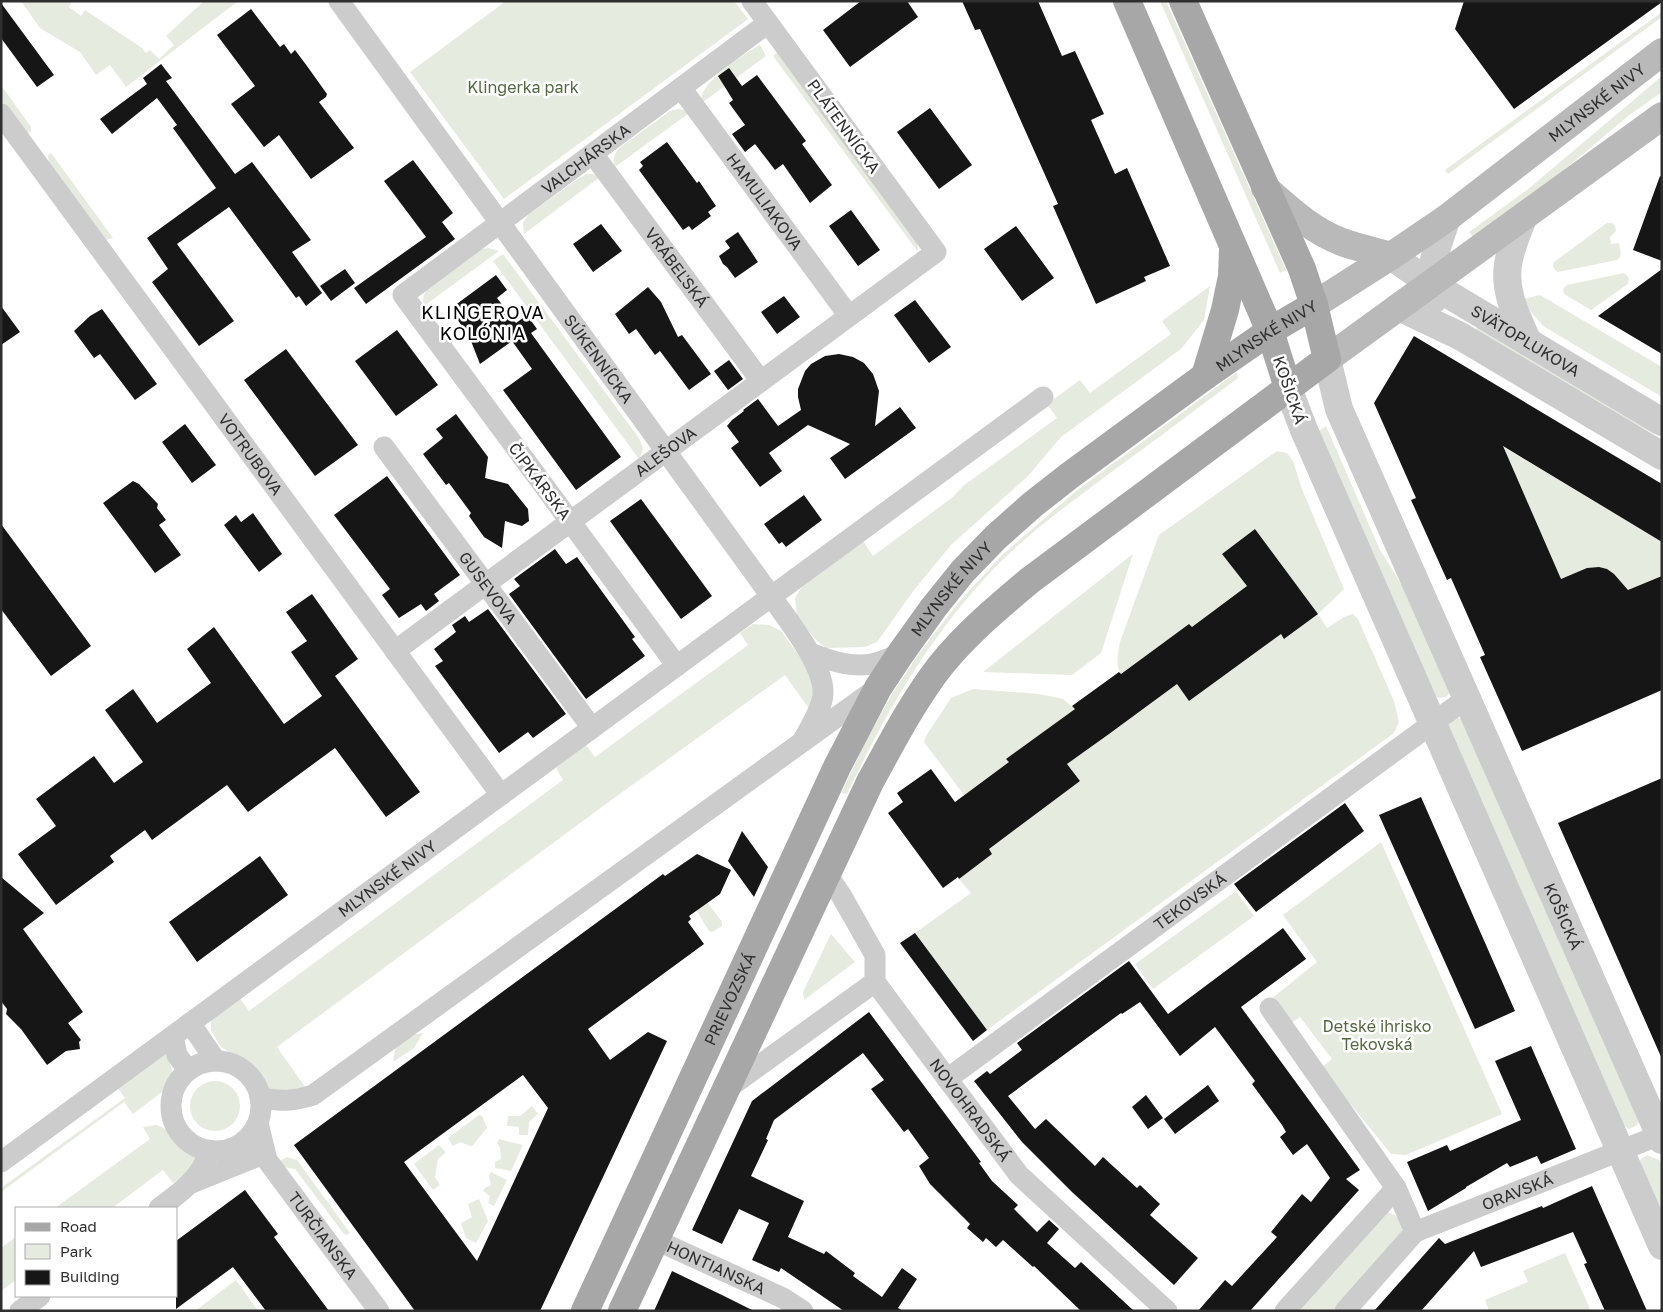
<svg xmlns="http://www.w3.org/2000/svg" width="1663" height="1312" viewBox="0 0 1663 1312" font-family="'Golos Text',sans-serif">
<style>
.green{fill:#e5ebde}
.building{fill:#161616;fill-rule:evenodd}
.lines{fill:none;stroke-linecap:round;stroke-linejoin:round}
.minor{stroke:#ccc;stroke-width:21}
.tertiary{stroke:#ccc;stroke-width:28}
.secondary{stroke:#b9b9b9;stroke-width:28}
.primary{stroke:#a7a7a7;stroke-width:28}
.labels{text-anchor:middle;dominant-baseline:central;stroke-width:5;stroke-linejoin:round;paint-order:stroke}
.park-label{font-size:16px;fill:#53683f;stroke:#fff}
.street-label{font-size:16px;fill:#2f2f2f;stroke:#fff}
.neighbourhood-label{font-size:18px;letter-spacing:1px;fill:#000;stroke:#fff}
</style>
<rect width="100%" height="100%" fill="#fff"/>
<path class="green" d="M 21,1 L 72,1 L 69,7 L 81,16 L 85,10 L 142,48 L 146,53 L 150,50 L 159,59 L 174,45 L 166,36 L 204,1 L 238,1 L 126,87 L 110,65 L 96,75 L 80,52 L 40,28 Z
M 506,1 L 734,1 L 748,19 L 504,199 L 410,72 Z
M 1160,1 L 1166,1 L 1286,270 L 1280,273 Z
M 1662,12 L 1662,17 L 1448,174 L 1445,170 Z
M 760,45 L 766,56 L 703,102 L 701,97 C 707,78 742,55 760,45 Z
M 779,51 L 917,242 L 918,252 L 773,56 Z
M 1662,76 L 1662,92 L 1628,116 L 1552,180 L 1474,238 L 1469,232 L 1527,190 Z
M 1,85 L 31,127 L 31,132 L 27,133 L 24,132 L 1,100 Z
M 677,109 L 684,110 L 689,113 L 615,167 C 612,159 614,155 619,148 L 670,111 Z
M 51,153 L 113,238 L 106,240 L 49,164 L 48,155 Z
M 587,174 L 594,174 L 600,177 L 524,234 L 523,223 L 528,215 L 579,178 Z
M 1607,223 L 1612,223 L 1615,226 L 1616,231 L 1610,237 L 1611,244 L 1619,243 C 1620,250 1623,256 1617,260 L 1558,272 L 1555,270 L 1553,266 L 1554,262 Z
M 489,248 L 499,251 L 424,306 L 423,299 L 426,289 L 481,249 Z
M 503,254 L 639,438 L 643,449 L 639,459 L 493,261 Z
M 1624,273 L 1629,278 L 1628,284 L 1591,310 L 1564,294 L 1563,289 L 1567,285 Z
M 1210,286 L 1204,320 L 1181,349 L 1061,437 L 1028,476 L 951,545 L 914,590 L 877,642 L 865,647 L 826,648 L 814,638 L 797,616 L 795,598 L 803,585 L 863,541 L 873,556 L 953,497 L 963,486 L 1057,418 L 1047,404 L 1080,380 L 1090,393 L 1171,334 L 1162,321 Z
M 1540,295 L 1662,367 L 1662,397 L 1543,326 L 1531,312 L 1524,299 Z
M 1479,325 L 1655,431 L 1654,434 L 1572,390 L 1474,331 Z
M 1237,372 L 1238,378 C 1195,410 1153,442 1110,473 C 1077,498 1043,522 1012,551 C 940,618 889,706 847,794 L 841,793 L 868,737 L 892,694 L 920,652 L 959,602 L 1001,556 L 1076,491 Z
M 1326,426 L 1380,550 L 1420,614 L 1451,691 L 1446,697 L 1439,698 L 1432,695 L 1317,432 Z
M 1502,446 L 1662,542 L 1662,620 L 1583,654 Z
M 1277,451 L 1287,453 L 1293,461 L 1302,489 L 1344,589 L 1318,614 L 1327,628 L 1344,617 L 1353,614 L 1358,619 L 1394,701 L 1399,722 L 1394,733 L 987,1030 L 915,933 L 971,893 L 959,879 L 992,854 L 987,847 L 1080,781 L 1067,764 L 1109,734 L 1177,684 L 1189,701 L 1280,632 L 1285,639 L 1318,614 L 1255,529 L 1222,554 L 1249,589 L 1192,627 L 1189,624 L 1121,674 C 1115,665 1118,653 1120,642 L 1159,535 Z
M 1133,554 L 1101,653 L 1072,675 L 983,672 Z
M 753,624 L 769,625 L 781,631 L 811,672 L 814,685 L 810,710 L 785,675 L 610,801 L 277,1047 L 305,1087 L 277,1094 L 264,1085 L 250,1066 L 220,1046 L 211,1030 L 211,1018 L 239,997 L 249,1011 L 563,780 L 556,768 L 585,744 L 595,757 L 748,645 L 740,633 Z
M 973,689 L 1039,694 L 1063,699 L 1075,709 L 1007,759 L 1009,762 L 964,795 L 924,742 L 926,736 L 951,698 Z
M 1454,717 L 1463,719 L 1639,1122 L 1636,1126 L 1629,1129 L 1621,1124 L 1452,742 L 1448,722 Z
M 1381,842 L 1502,1114 L 1406,1155 L 1391,1154 L 1321,1068 L 1332,1059 L 1300,1017 L 1289,1025 L 1271,999 L 1317,962 L 1283,915 Z
M 686,873 L 722,922 L 722,926 L 712,932 L 709,931 L 675,875 Z
M 1236,891 L 1254,916 L 1153,989 L 1135,964 Z
M 831,934 L 855,962 L 804,1000 L 803,992 Z
M 423,1033 L 414,1048 L 393,1062 C 397,1037 398,1037 423,1033 Z
M 168,1051 L 172,1073 L 162,1092 L 133,1114 L 124,1102 L 1,1192 L 1,1188 L 125,1098 L 117,1087 Z
M190 1106a25 25 0 1 1 50 0a25 25 0 1 1-50 0Z
M 532,1106 L 538,1114 L 529,1122 L 528,1135 L 519,1135 L 519,1127 L 507,1126 L 508,1116 L 520,1116 Z
M 479,1115 L 482,1116 L 487,1128 L 473,1145 L 471,1146 L 460,1142 L 453,1146 L 448,1138 Z
M 156,1125 C 167,1127 171,1137 179,1143 C 185,1148 191,1152 197,1157 L 188,1173 L 173,1183 L 163,1170 L 112,1208 L 55,1208 L 150,1139 L 143,1127 Z
M 499,1139 L 523,1145 L 511,1171 L 495,1168 L 495,1162 L 501,1159 L 500,1148 L 497,1143 Z
M 439,1145 L 446,1152 L 438,1159 L 435,1177 L 440,1185 L 433,1190 L 414,1164 Z
M 1647,1155 L 1659,1160 L 1662,1166 L 1662,1219 L 1639,1167 L 1640,1160 Z
M 287,1157 L 297,1160 L 350,1233 L 347,1235 L 344,1234 L 295,1169 L 283,1167 L 278,1162 Z
M 491,1172 L 507,1180 L 494,1206 L 488,1203 L 490,1196 L 483,1191 L 485,1188 L 491,1185 L 489,1176 Z
M 479,1199 L 488,1221 L 476,1243 L 466,1238 L 461,1223 L 472,1217 L 468,1204 Z
M 1385,1212 C 1395,1213 1400,1218 1403,1228 L 1398,1238 L 1333,1311 L 1292,1311 Z
M 16,1237 L 16,1280 L 2,1290 L 1,1248 Z
M 1565,1253 L 1591,1311 L 1489,1311 L 1485,1300 L 1528,1282 L 1523,1271 Z
M 236,1280 L 258,1311 L 195,1311 Z"/>
<path class="building" d="M 861,1 L 907,1 L 918,17 L 850,67 L 823,30 Z
M 962,1 L 1038,1 L 1062,56 L 1075,51 L 1104,114 L 1091,120 L 1115,174 L 1127,168 L 1170,266 L 1144,277 L 1146,281 L 1096,304 L 1053,206 L 1058,204 L 1004,83 L 980,29 L 975,30 Z
M 1464,1 L 1662,1 L 1662,2 L 1514,109 L 1455,29 Z
M 1,3 L 54,75 L 37,87 L 1,38 Z
M 251,9 L 280,47 L 284,44 L 291,54 L 295,50 L 307,66 L 327,94 L 326,97 L 319,102 L 354,148 L 311,179 L 279,135 L 264,147 L 231,104 L 255,86 L 217,35 Z
M 161,64 L 172,78 L 166,81 L 235,174 L 252,162 L 311,240 L 292,252 L 322,293 L 306,306 L 299,296 L 296,298 L 229,207 L 177,244 L 234,321 L 199,346 L 152,282 L 168,269 L 147,238 L 216,188 L 173,128 L 177,125 L 157,98 L 112,134 L 100,119 L 147,84 L 143,78 Z
M 729,68 L 742,86 L 757,75 L 806,141 L 802,144 L 832,185 L 810,203 L 783,164 L 775,170 L 755,144 L 745,152 L 732,134 L 745,125 L 729,103 L 733,100 L 718,76 Z
M 930,108 L 972,165 L 939,189 L 897,132 Z
M 667,142 L 697,183 L 699,181 L 716,206 L 708,212 L 711,216 L 692,230 L 689,226 L 683,230 L 639,170 L 643,166 L 640,162 Z
M 413,160 L 453,213 L 442,222 L 455,239 L 366,304 L 354,288 L 426,237 L 384,181 Z
M 1660,176 L 1662,177 L 1662,261 L 1633,250 Z
M 851,210 L 880,250 L 858,266 L 829,226 Z
M 601,224 L 622,251 L 593,272 L 573,244 Z
M 1016,226 L 1054,278 L 1022,301 L 984,249 Z
M 738,232 L 758,262 L 735,278 L 727,267 L 723,264 L 719,256 L 730,248 L 725,241 Z
M 345,269 L 355,283 L 331,301 L 320,286 Z
M 1662,269 L 1662,354 L 1598,316 Z
M 496,275 L 507,290 L 497,298 L 516,323 L 527,315 L 537,329 L 531,333 L 621,457 L 576,490 L 503,390 L 532,369 L 512,341 L 480,364 L 469,336 L 450,309 Z
M 648,287 L 661,302 L 678,337 L 682,335 L 711,374 L 689,390 L 660,351 L 655,355 L 636,329 L 629,334 L 615,314 Z
M 784,296 L 800,317 L 777,334 L 761,312 Z
M 915,300 L 951,347 L 929,363 L 894,315 Z
M 1,306 L 20,332 L 1,345 Z
M 102,309 L 157,384 L 135,400 L 100,354 L 94,358 L 74,331 L 90,316 Z
M 397,330 L 438,385 L 396,416 L 355,361 Z
M 1414,336 L 1662,484 L 1662,542 L 1503,446 L 1561,579 L 1587,568 L 1599,567 L 1607,569 L 1614,574 L 1628,590 L 1662,576 L 1662,690 L 1522,751 L 1480,657 L 1485,655 L 1451,578 L 1447,580 L 1411,500 L 1416,498 L 1374,403 Z
M 286,349 L 358,445 L 315,476 L 244,380 Z
M 839,354 L 853,357 L 864,363 L 873,374 L 879,391 L 875,426 L 900,407 L 916,428 L 845,479 L 830,458 L 850,444 L 808,425 L 769,453 L 782,471 L 760,487 L 731,448 L 739,442 L 727,426 L 732,420 L 744,411 L 743,410 L 758,399 L 778,426 L 801,410 L 798,397 L 798,389 L 805,371 L 811,364 L 825,356 Z
M 729,360 L 743,379 L 728,390 L 714,371 Z
M 456,414 L 488,457 L 485,478 L 508,484 L 528,509 L 529,521 L 522,526 L 505,521 L 502,548 L 484,537 L 469,516 L 471,513 L 449,483 L 446,485 L 423,454 L 443,438 L 436,429 Z
M 185,424 L 216,465 L 192,483 L 162,442 Z
M 387,476 L 460,575 L 434,594 L 439,601 L 426,611 L 421,604 L 399,618 L 382,595 L 390,589 L 334,515 Z
M 133,481 L 139,484 L 158,504 L 157,508 L 166,520 L 159,525 L 181,555 L 155,573 L 103,503 Z
M 804,495 L 822,520 L 786,547 L 782,542 L 779,544 L 764,524 Z
M 641,499 L 712,596 L 681,619 L 610,521 Z
M 253,513 L 282,554 L 259,572 L 224,525 L 236,515 L 241,522 Z
M 1,524 L 91,646 L 51,676 L 1,609 Z
M 1255,529 L 1318,614 L 1284,639 L 1281,634 L 1189,701 L 1177,684 L 1109,734 L 1067,764 L 1080,781 L 989,849 L 992,854 L 959,879 L 958,877 L 943,888 L 888,813 L 903,802 L 897,793 L 931,769 L 955,802 L 1009,762 L 1006,759 L 1075,709 L 1072,706 L 1119,672 L 1121,674 L 1189,624 L 1192,627 L 1247,586 L 1222,554 Z
M 555,549 L 566,564 L 577,557 L 635,637 L 632,639 L 645,656 L 586,699 L 509,594 L 520,586 L 514,579 Z
M 312,594 L 358,659 L 335,676 L 420,792 L 386,817 L 335,748 L 248,812 L 227,785 L 152,840 L 145,830 L 110,856 L 114,862 L 56,905 L 18,854 L 56,826 L 36,799 L 94,756 L 114,783 L 143,762 L 105,710 L 133,689 L 157,723 L 211,683 L 187,649 L 214,627 L 284,724 L 322,696 L 291,652 L 307,641 L 286,612 Z
M 488,609 L 566,714 L 533,738 L 528,732 L 499,753 L 435,666 L 443,661 L 434,649 L 456,632 L 452,625 L 465,616 L 469,622 Z
M 1662,778 L 1662,1059 L 1558,823 Z
M 1421,797 L 1515,1011 L 1475,1029 L 1379,815 Z
M 1345,803 L 1364,831 L 1256,912 L 1234,884 Z
M 742,831 L 768,867 L 754,897 L 728,861 Z
M 697,854 L 731,870 L 720,894 L 689,916 L 691,919 L 688,922 L 704,944 L 588,1029 L 610,1060 L 648,1032 L 667,1041 L 540,1311 L 415,1311 L 294,1145 L 663,874 L 665,876 ZM 523,1075 L 548,1108 L 477,1261 L 404,1162 Z
M 260,856 L 288,895 L 197,962 L 169,922 Z
M 1,877 L 44,913 L 23,929 L 83,1012 L 68,1023 L 81,1040 L 79,1042 L 80,1049 L 66,1051 L 47,1065 L 21,1029 L 6,1014 L 7,1009 L 1,1001 Z
M 1283,928 L 1306,959 L 1241,1007 L 1360,1170 L 1346,1179 L 1359,1190 L 1250,1311 L 1198,1311 L 1225,1280 L 1232,1286 L 1277,1237 L 1271,1232 L 1302,1194 L 1311,1202 L 1330,1178 L 1307,1144 L 1293,1155 L 1280,1137 L 1286,1132 L 1282,1125 L 1252,1084 L 1255,1081 L 1215,1027 L 1180,1056 L 1140,1002 L 1122,1014 L 1121,1013 L 1008,1096 L 1035,1129 L 1046,1119 L 1095,1166 L 1103,1157 L 1137,1188 L 1140,1185 L 1160,1204 L 1150,1215 L 1198,1258 L 1174,1285 L 1072,1192 L 1022,1142 L 974,1081 L 987,1071 L 990,1074 L 1022,1050 L 1017,1043 L 1129,961 L 1168,1014 Z
M 915,933 L 987,1030 L 973,1041 L 900,943 Z
M 869,1012 L 981,1162 L 979,1163 L 992,1181 L 1018,1205 L 1014,1209 L 1037,1232 L 1049,1220 L 1059,1229 L 1047,1243 L 1075,1268 L 1081,1262 L 1134,1311 L 1081,1311 L 1034,1266 L 1033,1267 L 1003,1240 L 996,1247 L 986,1238 L 983,1242 L 967,1228 L 970,1224 L 930,1184 L 919,1166 L 929,1158 L 908,1129 L 904,1132 L 871,1089 L 884,1080 L 863,1053 L 774,1120 L 766,1139 L 768,1140 L 751,1176 L 804,1201 L 788,1237 L 824,1254 L 826,1251 L 855,1273 L 853,1276 L 882,1297 L 902,1268 L 917,1279 L 898,1308 L 903,1311 L 844,1311 L 781,1268 L 779,1272 L 752,1260 L 769,1223 L 739,1209 L 722,1244 L 692,1230 L 752,1101 Z
M 1531,1046 L 1576,1149 L 1541,1164 L 1537,1156 L 1510,1167 L 1507,1163 L 1466,1187 L 1466,1188 L 1428,1211 L 1407,1162 L 1447,1145 L 1450,1151 L 1521,1120 L 1495,1061 Z
M 1208,1085 L 1219,1101 L 1175,1134 L 1164,1119 Z
M 1146,1095 L 1163,1118 L 1148,1129 L 1132,1107 Z
M 1592,1186 L 1647,1311 L 1605,1311 L 1584,1264 L 1587,1263 L 1573,1232 L 1481,1267 L 1474,1251 L 1421,1311 L 1374,1311 L 1439,1238 L 1445,1244 L 1542,1206 L 1543,1208 Z
M 245,1190 L 278,1234 L 274,1237 L 329,1311 L 266,1311 L 233,1267 L 176,1309 L 176,1241 Z
M 672,1271 L 724,1296 L 754,1311 L 654,1311 Z"/>
<g class="lines">
<g class="minor">
<path id="s1" d="M 339,1 L 771,596 C 787,619 824,665 823,693 C 823,708 809,729 802,742"/>
<path id="s2" d="M 681,88 L 849,316"/>
<path id="s3" d="M 1,114 L 501,795"/>
<path id="s4" d="M 593,154 L 761,381"/>
<path id="s5" d="M 384,447 L 592,728"/>
<path id="s6" d="M 395,651 L 936,252 L 752,1"/>
<path d="M 810,653 C 831,661 857,670 879,662 C 886,660 894,656 901,653"/>
<path id="s7" d="M 677,666 L 403,295 L 768,23"/>
<path id="s8" d="M 826,873 L 841,895 L 875,955 L 875,982 L 1019,1175 L 1167,1311"/>
<path d="M 1270,1008 L 1396,1188 L 1415,1232 L 1345,1311"/>
<path d="M 190,1023 L 216,1061"/>
<path d="M 173,1036 L 177,1055 L 188,1070"/>
<circle cx="216" cy="1106" r="45"/>
<path id="s9" d="M 947,1079 L 1467,698"/>
<path d="M 724,1091 L 875,982"/>
<path d="M 260,1098 C 283,1101 291,1102 313,1095 L 877,688"/>
<path id="s10" d="M 258,1123 L 267,1160 L 379,1311"/>
<path id="s11" d="M 1,1162 L 1043,397"/>
<path d="M 189,1184 L 256,1157"/>
<path d="M 159,1208 C 179,1194 204,1176 209,1150"/>
<path id="s12" d="M 1415,1232 L 1660,1135"/>
<path id="s13" d="M 656,1240 L 783,1298 L 803,1311"/>
<path d="M 20,1311 L 40,1296"/>
<path d="M 1285,1311 L 1396,1188"/>
</g>
<g class="tertiary">
<path d="M 1523,218 C 1518,231 1512,245 1509,259 C 1502,288 1516,315 1528,342"/>
<path id="s14" d="M 1391,256 L 1431,284 L 1662,422"/>
<path d="M 1434,299 C 1428,269 1437,246 1447,218"/>
<path d="M 1399,307 L 1460,336 L 1662,456"/>
<path id="s15" d="M 1327,359 L 1339,409 L 1662,1140"/>
<path d="M 1288,388 L 1304,430 L 1662,1246"/>
</g>
<g class="secondary">
<path d="M 1265,188 C 1289,209 1312,231 1342,242 C 1358,248 1375,251 1391,256"/>
<path id="s16" d="M 1314,305 L 1391,256 L 1447,218 L 1662,52"/>
<path d="M 1327,359 L 1662,116"/>
</g>
<g class="primary">
<path d="M 1127,1 L 1270,331 L 1288,388"/>
<path d="M 1205,376 L 1225,310 L 1232,276 L 1233,249"/>
<path id="s17" d="M 585,1311 L 837,767 L 878,688 L 901,653 L 934,607 L 963,571 L 996,537 L 1032,505 L 1069,476 L 1205,376 L 1270,331 L 1314,305"/>
<path d="M 622,1311 L 870,782 C 892,742 913,701 941,665 C 967,633 998,607 1029,581 L 1327,359 L 1314,305 L 1302,269 L 1183,1"/>
</g>
</g>
<g class="labels">
<g class="park-label">
<text x="523" y="87">Klingerka park</text>
<text x="1377" y="1026">Detské ihrisko<tspan x="1377" dy="18">Tekovská</tspan></text>
</g>
<g class="street-label">
<text stroke="none"><textPath href="#s16" startOffset="348">MLYNSKÉ NIVY</textPath></text>
<text transform="translate(844 126) rotate(54)">PLÁTENNÍCKA</text>
<text stroke="none"><textPath href="#s7" startOffset="689">VALCHÁRSKA</textPath></text>
<text stroke="none"><textPath href="#s2" startOffset="141">HAMULIAKOVA</textPath></text>
<text stroke="none"><textPath href="#s4" startOffset="141">VRÁBEĽSKÁ</textPath></text>
<text stroke="none"><textPath href="#s17" startOffset="1218">MLYNSKÉ NIVY</textPath></text>
<text stroke="none"><textPath href="#s14" startOffset="159">SVÄTOPLUKOVA</textPath></text>
<text stroke="none"><textPath href="#s1" startOffset="442">SÚKENNÍCKA</textPath></text>
<text transform="translate(1290 390) rotate(71)">KOŠICKÁ</text>
<text stroke="none"><textPath href="#s6" startOffset="336">ALEŠOVA</textPath></text>
<text stroke="none"><textPath href="#s3" startOffset="422">VOTRUBOVA</textPath></text>
<text transform="translate(540 481) rotate(53)">ČIPKÁRSKA</text>
<text stroke="none"><textPath href="#s5" startOffset="175">GUSEVOVA</textPath></text>
<text stroke="none"><textPath href="#s17" startOffset="812">MLYNSKÉ NIVY</textPath></text>
<text stroke="none"><textPath href="#s11" startOffset="479">MLYNSKÉ NIVY</textPath></text>
<text stroke="none"><textPath href="#s9" startOffset="301">TEKOVSKÁ</textPath></text>
<text stroke="none"><textPath href="#s15" startOffset="606">KOŠICKÁ</textPath></text>
<text stroke="none"><textPath href="#s17" startOffset="344">PRIEVOZSKÁ</textPath></text>
<text stroke="none"><textPath href="#s8" startOffset="282">NOVOHRADSKÁ</textPath></text>
<text stroke="none"><textPath href="#s12" startOffset="110">ORAVSKÁ</textPath></text>
<text stroke="none"><textPath href="#s10" startOffset="132">TURČIANSKA</textPath></text>
<text stroke="none"><textPath href="#s13" startOffset="66">HONTIANSKA</textPath></text>
</g>
<g class="neighbourhood-label">
<text x="483" y="312">KLINGEROVA<tspan x="483" dy="21">KOLÓNIA</tspan></text>
</g>
</g>
<rect width="1663" height="1312" fill="none" stroke="#2f2f2f" stroke-width="5"/>
<rect x="15" y="1207" width="162" height="90" fill="#ffffff" stroke="#acacac"/>
<rect x="25" y="1223" width="25" height="8" fill="#a7a7a7" stroke="#acacac"/>
<text x="60" y="1232" font-size="15" fill="#2f2f2f">Road</text>
<rect x="25" y="1244" width="25" height="15" fill="#e5ebde" stroke="#acacac"/>
<text x="60" y="1257" font-size="15" fill="#2f2f2f">Park</text>
<rect x="25" y="1270" width="25" height="15" fill="#161616" stroke="#acacac"/>
<text x="60" y="1282" font-size="15" fill="#2f2f2f">Building</text>
</svg>
